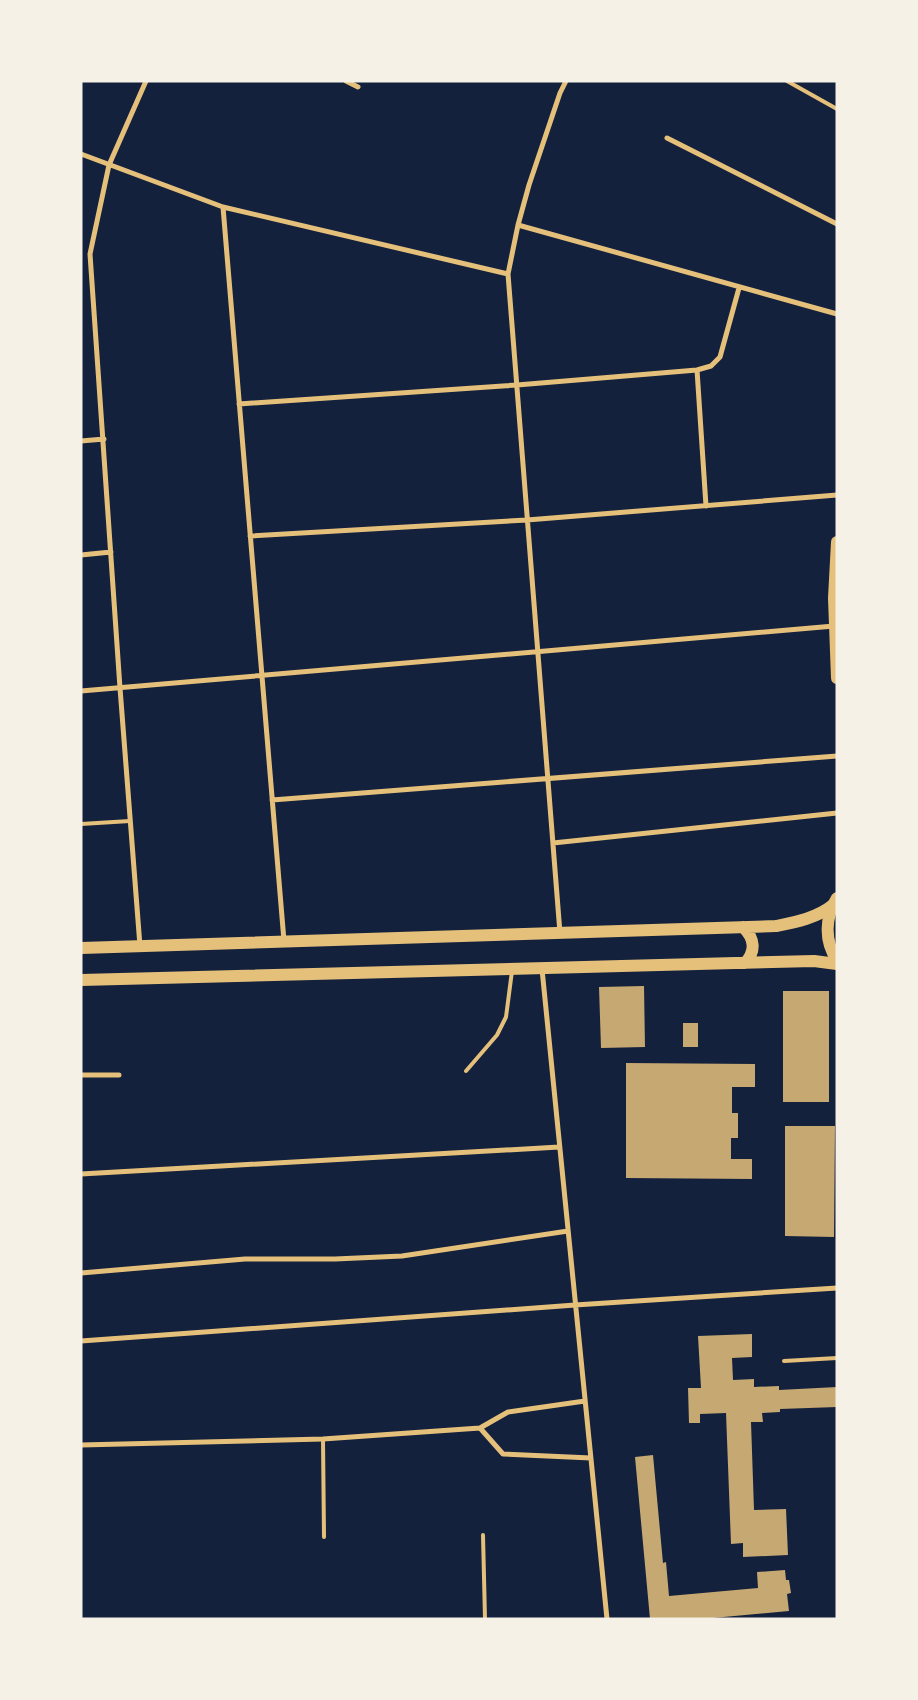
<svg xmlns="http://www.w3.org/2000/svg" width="918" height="1700" viewBox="0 0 918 1700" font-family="Mulish,sans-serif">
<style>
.building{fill:#c6a872}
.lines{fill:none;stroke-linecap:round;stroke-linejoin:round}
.service{stroke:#e5c07b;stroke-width:4}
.minor{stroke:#e5c07b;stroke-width:5}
.primary{stroke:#e5c07b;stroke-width:12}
.trunk{stroke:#e5c07b;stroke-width:12}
</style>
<rect width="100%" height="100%" fill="#14213d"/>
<path class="building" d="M 644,986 L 645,1047 L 601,1048 L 599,987 Z
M 783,991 L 829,991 L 829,1102 L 783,1102 Z
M 683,1023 L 698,1023 L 698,1047 L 683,1047 Z
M 626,1063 L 755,1064 L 755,1087 L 732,1087 L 732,1113 L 738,1113 L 738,1138 L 731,1138 L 731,1159 L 752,1159 L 752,1179 L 626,1178 Z
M 785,1126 L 835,1126 L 834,1237 L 785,1236 Z
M 752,1334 L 752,1357 L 732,1358 L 733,1380 L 754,1379 L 754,1387 L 779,1386 L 779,1390 L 837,1387 L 837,1407 L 780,1409 L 780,1412 L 762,1413 L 763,1422 L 751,1422 L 754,1510 L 786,1509 L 788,1555 L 743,1557 L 743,1543 L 731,1544 L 726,1413 L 700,1414 L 700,1423 L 689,1423 L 688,1388 L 701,1388 L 698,1336 Z
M 653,1455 L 663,1563 L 666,1562 L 669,1596 L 758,1588 L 757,1572 L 785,1570 L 786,1580 L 789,1580 L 791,1593 L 787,1594 L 789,1611 L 702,1619 L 650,1619 L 635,1457 Z"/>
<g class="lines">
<path class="service" d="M 787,81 L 837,109
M 81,824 L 130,821
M 466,1071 L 497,1035 L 506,1017 L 512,971
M 784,1361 L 837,1358
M 323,1439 L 324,1537
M 483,1535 L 485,1619"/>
<path class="minor" d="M 346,81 L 358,87
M 667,138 L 837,224
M 81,154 L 223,207 L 508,274
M 223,207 L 284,941
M 518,225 L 837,314
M 697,370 L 706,506
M 239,404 L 517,385 L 697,370 L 711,366 L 720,357 L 739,288
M 81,441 L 104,439
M 250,536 L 527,520 L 837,495
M 81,555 L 111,552
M 81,691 L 834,626
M 272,800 L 837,756
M 553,843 L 837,813
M 560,933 L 508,274 L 518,225 L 529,185 L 560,93 L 566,81
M 140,946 L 120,688 L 90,254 L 109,165 L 146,81
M 542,969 L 607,1619
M 81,1075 L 119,1075
M 81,1174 L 559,1147
M 81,1273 L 245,1259 L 335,1259 L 402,1256 L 568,1231
M 81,1341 L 575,1305 L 837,1288
M 480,1428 L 508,1412 L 585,1401
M 81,1445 L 323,1439 L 480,1428 L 503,1454 L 591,1458"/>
<path class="primary" d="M 743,927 C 755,939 756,951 745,963
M 81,948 L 776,926 C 796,922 817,918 833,905
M 81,980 L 814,961 L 837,964"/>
<path class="trunk" d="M 837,542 L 834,598 L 837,678
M 837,898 C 825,917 824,941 837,960"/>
</g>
<rect width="918" height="1700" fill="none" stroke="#f6f1e7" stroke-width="165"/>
</svg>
